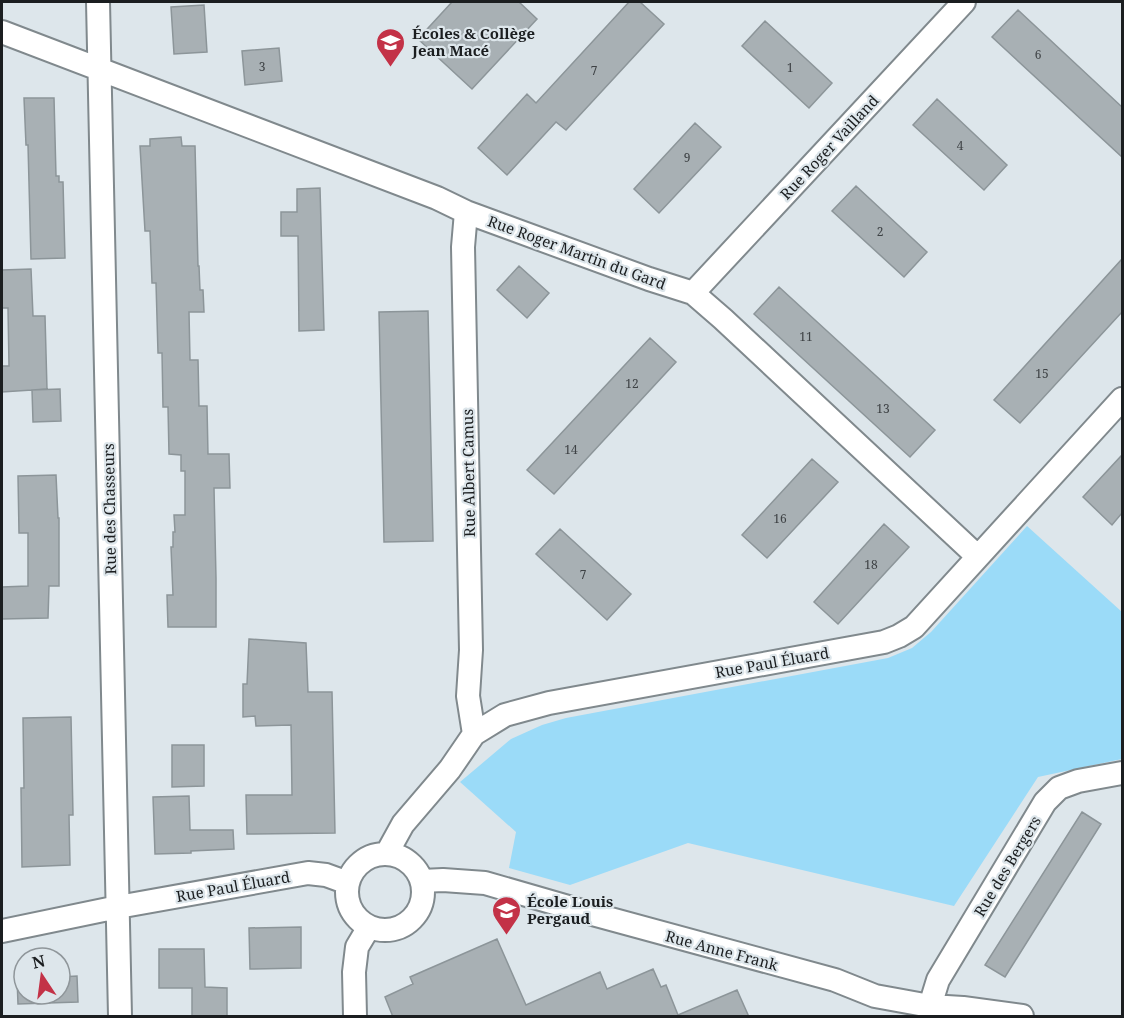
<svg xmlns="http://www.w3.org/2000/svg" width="1124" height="1018" viewBox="0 0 1124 1018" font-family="'Noto Serif',serif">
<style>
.green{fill:#9bdbf8}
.building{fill:#a8b0b4;stroke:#8c9599;stroke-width:1.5}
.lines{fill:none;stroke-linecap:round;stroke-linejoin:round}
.minor-casing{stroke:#80898d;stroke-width:26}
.minor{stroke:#fff;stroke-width:22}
.labels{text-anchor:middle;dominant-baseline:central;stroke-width:4.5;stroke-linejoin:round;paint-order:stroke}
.number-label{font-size:12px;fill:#3e4245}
.poi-label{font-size:15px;font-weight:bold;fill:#1b1e20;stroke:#dde6eb;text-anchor:start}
.street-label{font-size:15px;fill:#1b1e20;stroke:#dde6eb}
</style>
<rect width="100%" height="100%" fill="#dde6eb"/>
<path class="green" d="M 1027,526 L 1122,612 L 1122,759 L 1038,777 L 954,906 L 688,843 L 570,885 L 509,868 L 516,832 L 460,782 L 511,739 L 542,725 L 566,718 L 888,658 L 912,648 L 931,632 Z"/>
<path class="building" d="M 452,2 L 519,2 L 537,19 L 472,89 L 418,39 Z
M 629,2 L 640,2 L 664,24 L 566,130 L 556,122 L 507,175 L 478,148 L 527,94 L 536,103 Z
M 204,5 L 207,52 L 174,54 L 171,7 Z
M 1018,10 L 1122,107 L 1122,157 L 992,37 Z
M 765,21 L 832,83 L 809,108 L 742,46 Z
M 279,48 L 282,81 L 245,85 L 242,51 Z
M 24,98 L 54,98 L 56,176 L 59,176 L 59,182 L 63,182 L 65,258 L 31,259 L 28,145 L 26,145 Z
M 937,99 L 1007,165 L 984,190 L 913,125 Z
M 695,123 L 721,147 L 659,213 L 634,189 Z
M 181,137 L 182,146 L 195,146 L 198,266 L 199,266 L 200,290 L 203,290 L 204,312 L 189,312 L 190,360 L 198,360 L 199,406 L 207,406 L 208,454 L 229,454 L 230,488 L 214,488 L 216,578 L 216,627 L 168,627 L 167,595 L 173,595 L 171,547 L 173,547 L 173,532 L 175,532 L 174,515 L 185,515 L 185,471 L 181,471 L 181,455 L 169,454 L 168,407 L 163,407 L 162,353 L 158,353 L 156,283 L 152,283 L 150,231 L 145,231 L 140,146 L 150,146 L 150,139 Z
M 856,186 L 927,252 L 904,277 L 832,211 Z
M 320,188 L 324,330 L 299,331 L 298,236 L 281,236 L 281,212 L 297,212 L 297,189 Z
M 1122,259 L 1122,312 L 1020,423 L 994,400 Z
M 519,266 L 549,293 L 527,318 L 497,290 Z
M 31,269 L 33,316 L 45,316 L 47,389 L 2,392 L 2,366 L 9,366 L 8,308 L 2,308 L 2,270 Z
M 779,287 L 935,430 L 910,457 L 754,314 Z
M 428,311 L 433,541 L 384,542 L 379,312 Z
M 650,338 L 676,362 L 554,494 L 527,470 Z
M 60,389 L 61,421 L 33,422 L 32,390 Z
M 1122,455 L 1122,513 L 1112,525 L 1083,497 Z
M 812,459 L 838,482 L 767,558 L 742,535 Z
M 56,475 L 58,518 L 59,518 L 59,586 L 49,586 L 48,618 L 2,619 L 2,587 L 28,586 L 28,533 L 19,533 L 18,476 Z
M 884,524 L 909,547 L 838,624 L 814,602 Z
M 560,529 L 631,594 L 607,620 L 536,554 Z
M 249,639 L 306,643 L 308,692 L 332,692 L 335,833 L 247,834 L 246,795 L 292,795 L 291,725 L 256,726 L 255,716 L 243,717 L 243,684 L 247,684 Z
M 71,717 L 73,815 L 69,815 L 70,865 L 22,867 L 21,788 L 24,788 L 23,718 Z
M 172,745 L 204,745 L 204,786 L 172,787 Z
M 189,796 L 190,830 L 233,830 L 234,849 L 191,851 L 191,853 L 155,854 L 153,797 Z
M 1082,812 L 1101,824 L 1005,977 L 985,965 Z
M 301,927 L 301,968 L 250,969 L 249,928 Z
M 497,939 L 526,1005 L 600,972 L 607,989 L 653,969 L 661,987 L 666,985 L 678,1015 L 737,990 L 749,1017 L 393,1017 L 385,997 L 413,984 L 410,977 Z
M 159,949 L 204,949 L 205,987 L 227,988 L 227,1017 L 192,1017 L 192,988 L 159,988 Z
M 77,976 L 78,1002 L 18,1004 L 17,978 L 24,978 L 24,994 L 60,994 L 60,977 Z"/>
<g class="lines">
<defs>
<path id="minor" d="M 98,2 L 120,1016
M 2,32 L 437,198 L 466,212 L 649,279 L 693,293 L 723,319 L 977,556
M 466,212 L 463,247 L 471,650 L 468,696 L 474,734
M 693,293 L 964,2
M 387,853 L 403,824 L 450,769 L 474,734 L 505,715 L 549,703 L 884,642 L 899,636 L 914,627 L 1122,399
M347 892a38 38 0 1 1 76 0a38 38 0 1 1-76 0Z
M 422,881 L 443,880 L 485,883 L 596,915 L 835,980 L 875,996 L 930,1006 L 963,1008 L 1022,1016
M 2,931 L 118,907 L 308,873 L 326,875 L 348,883
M 930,1006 L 938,980 L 1045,802 L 1059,788 L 1078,781 L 1122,773
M 355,1016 L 354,972 L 357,947 L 369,927"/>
</defs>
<use href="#minor" class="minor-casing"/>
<use href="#minor" class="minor"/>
</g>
<defs>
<symbol id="school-pin" viewBox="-11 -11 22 30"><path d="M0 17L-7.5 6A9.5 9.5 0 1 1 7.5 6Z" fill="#c33247" stroke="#dde6eb"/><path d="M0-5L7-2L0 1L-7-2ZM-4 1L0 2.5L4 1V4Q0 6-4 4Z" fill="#fff"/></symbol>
</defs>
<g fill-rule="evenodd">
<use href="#school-pin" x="374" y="26" width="33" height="45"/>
<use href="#school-pin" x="490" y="894" width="33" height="45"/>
</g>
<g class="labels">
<g class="number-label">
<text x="1038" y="54">6</text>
<text x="262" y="66">3</text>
<text x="790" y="67">1</text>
<text x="594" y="70">7</text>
<text x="960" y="145">4</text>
<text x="687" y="157">9</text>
<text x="880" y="231">2</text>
<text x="806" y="336">11</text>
<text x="1042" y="373">15</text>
<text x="632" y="383">12</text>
<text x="883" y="408">13</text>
<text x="571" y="449">14</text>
<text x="780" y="518">16</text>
<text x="871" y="564">18</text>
<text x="583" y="574">7</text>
</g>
<g class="poi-label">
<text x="412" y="33">Écoles &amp; Collège<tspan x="412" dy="17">Jean Macé</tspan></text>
<text x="527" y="901">École Louis<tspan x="527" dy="17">Pergaud</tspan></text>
</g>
<g class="street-label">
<text transform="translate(829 147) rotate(-47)">Rue Roger Vailland</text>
<text transform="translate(577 252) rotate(20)">Rue Roger Martin du Gard</text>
<text transform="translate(468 473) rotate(-91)">Rue Albert Camus</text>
<text transform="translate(109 509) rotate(-91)">Rue des Chasseurs</text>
<text transform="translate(772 662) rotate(-10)">Rue Paul Éluard</text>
<text transform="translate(1007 866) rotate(-59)">Rue des Bergers</text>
<text transform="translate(233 886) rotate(-10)">Rue Paul Éluard</text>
<text transform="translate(722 950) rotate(15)">Rue Anne Frank</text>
</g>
</g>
<rect width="1124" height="1018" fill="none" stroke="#1b1e20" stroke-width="6"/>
<g transform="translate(42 976) rotate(347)"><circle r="28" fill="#dde6eb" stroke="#8f969a" stroke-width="1.5"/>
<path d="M0-4.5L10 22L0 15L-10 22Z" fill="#c33247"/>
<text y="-9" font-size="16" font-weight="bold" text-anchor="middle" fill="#1b1e20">N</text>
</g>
</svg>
